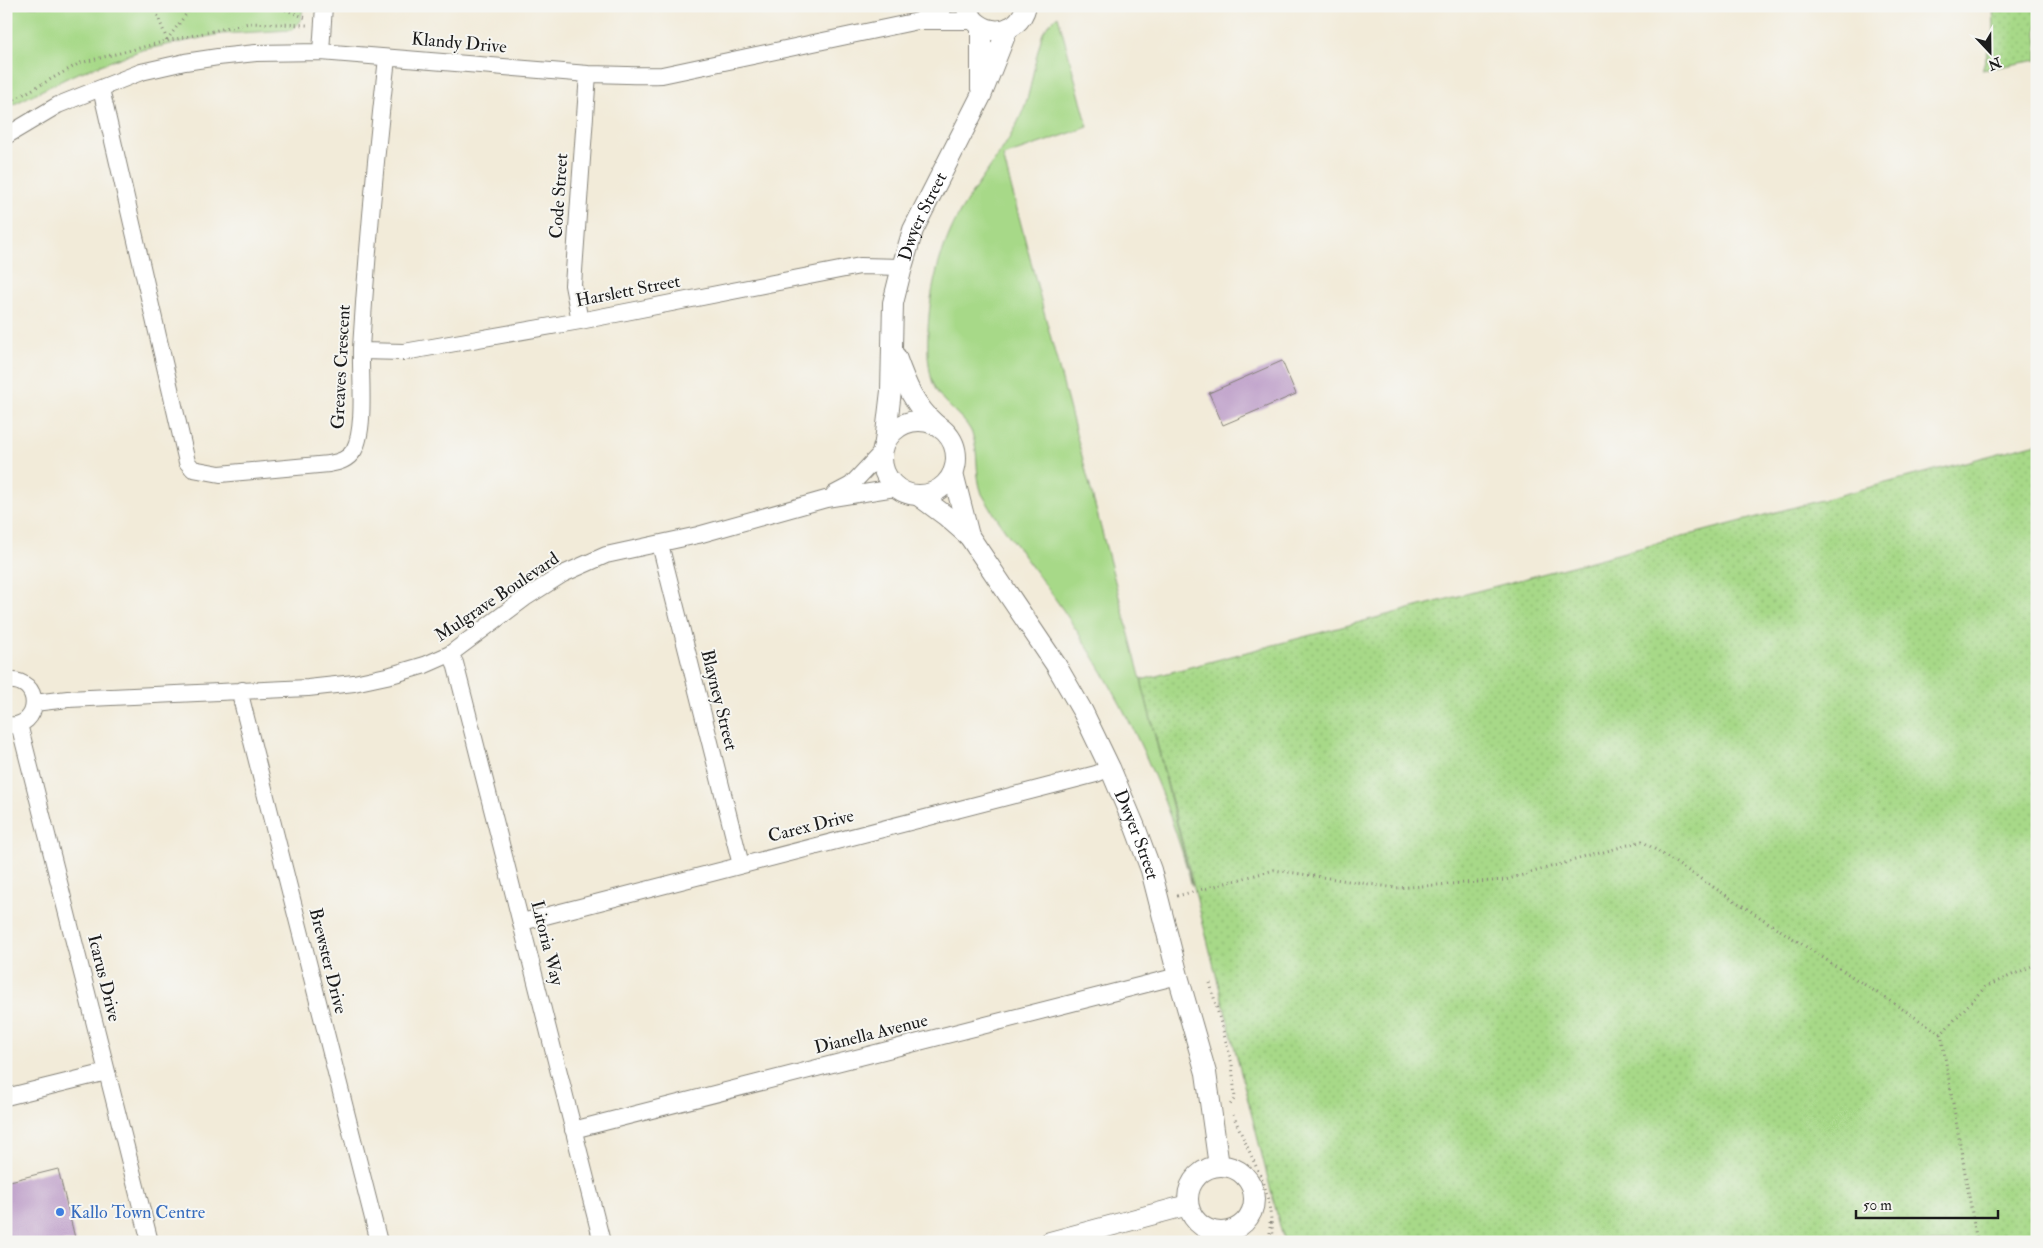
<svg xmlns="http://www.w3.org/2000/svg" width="2043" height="1248" viewBox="0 0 2043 1248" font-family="'IM FELL Double Pica',serif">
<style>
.grass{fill:url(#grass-dots);stroke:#627a52}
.green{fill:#a7d988;stroke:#627a52}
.building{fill:#c0a2ca}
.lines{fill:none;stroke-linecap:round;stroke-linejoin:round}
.minor-casing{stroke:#87847a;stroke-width:18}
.tertiary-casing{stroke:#87847a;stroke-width:22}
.path{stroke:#87847a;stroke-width:3;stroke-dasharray:1 4;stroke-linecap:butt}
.minor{stroke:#fff;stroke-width:16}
.tertiary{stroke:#fff;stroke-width:20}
.shop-dot{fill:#3f7fe0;stroke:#f6f6f2;stroke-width:2}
.labels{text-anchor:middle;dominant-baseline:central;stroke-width:4;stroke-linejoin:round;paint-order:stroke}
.street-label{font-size:18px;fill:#1c1c1c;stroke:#f6f6f2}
.shop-label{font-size:18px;fill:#366cbe;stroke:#f6f6f2;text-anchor:start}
</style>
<defs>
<pattern id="grass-dots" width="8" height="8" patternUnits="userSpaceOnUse" patternTransform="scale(1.25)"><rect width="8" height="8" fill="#a7d988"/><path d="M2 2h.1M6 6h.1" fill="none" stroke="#8fba75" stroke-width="1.8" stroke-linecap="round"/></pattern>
</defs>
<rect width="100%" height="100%" fill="#f6f6f2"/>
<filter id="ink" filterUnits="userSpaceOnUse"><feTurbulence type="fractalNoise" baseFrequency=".02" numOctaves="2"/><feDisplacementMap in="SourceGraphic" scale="10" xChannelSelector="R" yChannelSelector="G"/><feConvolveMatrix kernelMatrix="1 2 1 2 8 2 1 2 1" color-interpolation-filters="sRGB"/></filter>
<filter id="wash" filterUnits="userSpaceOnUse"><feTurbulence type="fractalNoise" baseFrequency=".0096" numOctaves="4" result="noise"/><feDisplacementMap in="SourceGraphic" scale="20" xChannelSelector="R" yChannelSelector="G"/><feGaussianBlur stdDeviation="1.12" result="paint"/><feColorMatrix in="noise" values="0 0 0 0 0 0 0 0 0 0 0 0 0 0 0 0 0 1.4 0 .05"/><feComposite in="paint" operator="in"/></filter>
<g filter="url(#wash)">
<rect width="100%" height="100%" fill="#f2ebd9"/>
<path class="grass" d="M 1993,6 L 2037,6 L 2037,60 L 1982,70 L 1994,31 Z
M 2037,443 L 2037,1242 L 1284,1242 L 1141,680 Z"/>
<path class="green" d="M 6,6 L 303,6 L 301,21 L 292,30 L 221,34 L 142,50 L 73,75 L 6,108 Z
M 1058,16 L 1088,127 L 1003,156 L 1141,680 L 1192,886 C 1167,794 1128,708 1075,628 C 1046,582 1009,541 982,494 C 974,472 980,451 971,431 C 962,414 943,405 935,388 C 930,378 929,365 928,355 C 926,305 936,256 960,212 C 980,178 1007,149 1022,113 C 1032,90 1033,66 1040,43 C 1041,39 1042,32 1045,29 C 1048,24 1054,19 1058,16 Z"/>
<g id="blocks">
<path class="building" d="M 1282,361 L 1296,394 L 1223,425 L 1209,393 Z
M 58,1169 L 76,1242 L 6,1242 L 6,1182 Z"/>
</g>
</g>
<g filter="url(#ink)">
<use href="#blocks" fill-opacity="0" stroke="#87847a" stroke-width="1"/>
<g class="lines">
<defs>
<path id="minor" d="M 920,20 L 945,6
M 321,52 L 324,6
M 101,89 L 187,462 L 193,469 L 220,474 L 329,464 C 339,462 348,460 354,450 C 366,429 360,374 361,348 C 367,251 376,154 387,58
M 6,136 L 58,105 L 141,72 L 185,62 L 218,57 L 256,53 L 321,52 L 588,74 C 613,74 637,76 662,75 L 918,21 L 973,21
M 580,321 L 573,285 L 588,74
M 361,351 L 404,352 L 580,321 L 860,266 L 902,267
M 834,494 L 851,485 L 882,452
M 660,544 L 741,865
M 450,654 L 455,663 L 602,1242
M 6,681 C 43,676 43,730 6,725
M 242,690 L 241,698 L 379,1242
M 34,703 L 68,699 L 308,688 L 354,683 L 391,675 L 425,665 L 450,654 L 525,598 L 563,574 L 606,555 L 698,535 L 826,499 L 895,488
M 19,724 L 150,1242
M 522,922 L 1096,774 L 1110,768
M 6,1097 L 107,1072
M 573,1130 L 1178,976"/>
<g id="tertiary">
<path d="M 966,6 C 976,38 1018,39 1026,6"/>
<path d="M 981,27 L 981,89"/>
<path d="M 896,357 C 906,385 914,405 936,425"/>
<circle cx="919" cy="458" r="37"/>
<path id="s1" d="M 885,442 L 891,391 L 893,303 L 902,267 L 913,230 L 981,96 L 1008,28"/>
<path d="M 953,473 L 969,536"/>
<path id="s2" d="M 919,496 L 946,516 L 969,536 L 1056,665 L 1083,712 L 1110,768 L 1135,827 L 1151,870 L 1178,976 L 1206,1073 L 1219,1166"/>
<circle cx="1221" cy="1199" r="33"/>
<path d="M 1050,1242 L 1188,1205"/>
</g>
</defs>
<use href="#minor" class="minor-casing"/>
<use href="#tertiary" class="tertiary-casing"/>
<path class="path" d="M 154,6 L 167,40
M 276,6 L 306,18
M 167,40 L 192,6
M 6,104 L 80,63 L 167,41 L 249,23 L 307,25
M 1177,896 L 1274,870 L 1396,888 L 1505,880 L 1642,841 L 1941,1034
M 1210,983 L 1232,1064 L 1235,1098 L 1230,1105
M 1233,1115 L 1264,1184 L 1269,1204 L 1274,1242
M 1270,1222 L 1270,1242
M 1977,1242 L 1941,1034 L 1985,987 L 2037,964"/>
<use href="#minor" class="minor"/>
<use href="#tertiary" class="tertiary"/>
</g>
</g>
<circle class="shop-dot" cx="60" cy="1212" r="5"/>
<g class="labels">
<g class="street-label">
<text transform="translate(459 43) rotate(5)">Klandy Drive</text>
<text transform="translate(559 196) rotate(-86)">Code Street</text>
<text stroke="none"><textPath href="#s1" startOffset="231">Dwyer Street</textPath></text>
<text transform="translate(628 291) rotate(-11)">Harslett Street</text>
<text transform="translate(341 367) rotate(-87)">Greaves Crescent</text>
<text transform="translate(497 597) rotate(-34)">Mulgrave Boulevard</text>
<text transform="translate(719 700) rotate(76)">Blayney Street</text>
<text transform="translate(811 826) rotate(-14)">Carex Drive</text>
<text stroke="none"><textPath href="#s2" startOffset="408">Dwyer Street</textPath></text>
<text transform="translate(547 943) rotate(76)">Litoria Way</text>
<text transform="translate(328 961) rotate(76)">Brewster Drive</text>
<text transform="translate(104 978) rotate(76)">Icarus Drive</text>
<text transform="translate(871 1034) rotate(-14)">Dianella Avenue</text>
</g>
<g class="shop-label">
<text x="70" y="1212">Kallo Town Centre</text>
</g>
</g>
<rect width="2043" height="1248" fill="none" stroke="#f6f6f2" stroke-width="25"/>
<g transform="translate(1990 52) rotate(158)" stroke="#f6f6f2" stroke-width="4" paint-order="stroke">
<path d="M0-4L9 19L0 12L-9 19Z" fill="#1c1c1c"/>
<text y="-8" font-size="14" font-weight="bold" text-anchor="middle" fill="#1c1c1c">N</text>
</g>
<path d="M1856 1210v8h142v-8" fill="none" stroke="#1c1c1c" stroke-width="2.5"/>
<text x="1863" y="1210" font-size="15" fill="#1c1c1c" stroke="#f6f6f2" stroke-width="4" paint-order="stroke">50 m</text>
</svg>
